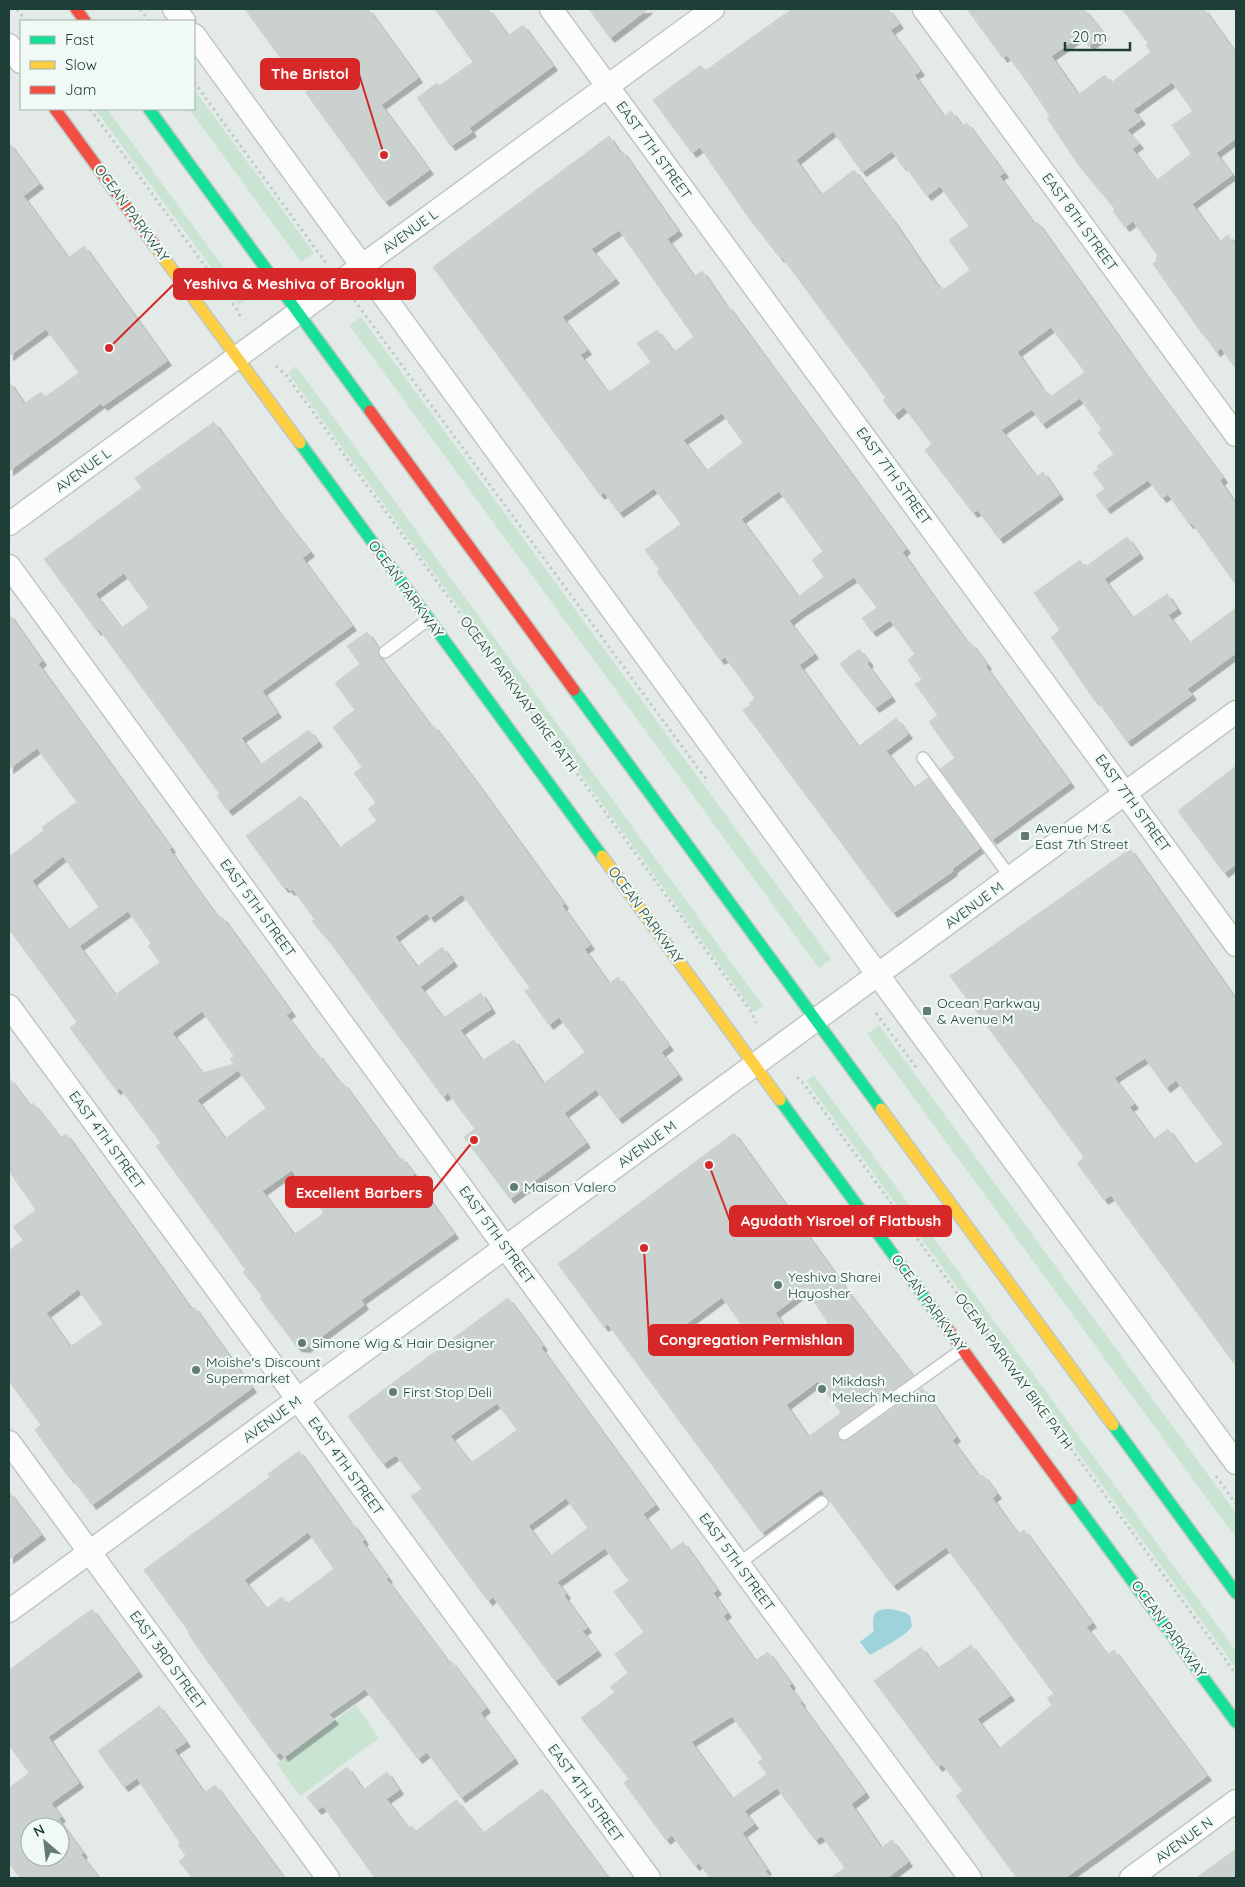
<svg xmlns="http://www.w3.org/2000/svg" width="1245" height="1887" viewBox="0 0 1245 1887" font-family="Quicksand,sans-serif">
<style>
.green{fill:#cae4d3}
.water{fill:#9ed3dc}
.building{fill:#cad1ce;stroke:#cbd3d0;fill-rule:evenodd;filter:url(#shadow)}
.lines{fill:none;stroke-linecap:round;stroke-linejoin:round}
.lane-casing{stroke:#c0c7c4;stroke-width:14}
.street-casing{stroke:#c0c7c4;stroke-width:25}
.fast-casing{stroke:#bec8c4;stroke-width:14}
.slow-casing{stroke:#bec8c4;stroke-width:14}
.jam-casing{stroke:#bec8c4;stroke-width:14}
.path{stroke:#c0cac7;stroke-width:3;stroke-dasharray:2.5 4;stroke-linecap:butt}
.lane{stroke:#fbfcfb;stroke-width:11}
.street{stroke:#fbfcfb;stroke-width:22}
.fast{stroke:#16e098;stroke-width:11}
.slow{stroke:#ffcf43;stroke-width:11}
.jam{stroke:#f24e42;stroke-width:11}
.poi-dot{fill:#637b75;stroke:#f1f9f5;stroke-width:2}
.labels{text-anchor:middle;dominant-baseline:central;stroke-width:4.5;stroke-linejoin:round;paint-order:stroke}
.street-label{font-size:14px;fill:#1e3f37;stroke:#f1f9f5}
.poi-label{font-size:14px;fill:#1e3f37;stroke:#f1f9f5;text-anchor:start}
.leader{fill:none;stroke:#d62828;stroke-width:2}
.callout-dot{fill:#d62828;stroke:#f1f9f5;stroke-width:2}
.callout{fill:#d62828;stroke:#d62828;stroke-width:2}
.callout-label{font-size:15px;text-anchor:middle;font-weight:bold;fill:#fff}
</style>
<defs>
<filter id="shadow"><feDropShadow dx="4.5" dy="4.5" stdDeviation="0" flood-color="#0004"/></filter>
</defs>
<rect width="100%" height="100%" fill="#e3eae7"/>
<path class="green" d="M 194,89 L 314,253 L 301,262 L 189,109 L 194,109 Z
M 95,109 L 107,109 L 247,299 L 239,305 Z
M 361,317 L 831,959 L 819,968 L 349,325 Z
M 296,366 L 763,1006 L 754,1012 L 288,373 Z
M 879,1025 L 1236,1513 L 1236,1538 L 867,1034 Z
M 814,1075 L 1236,1651 L 1236,1668 L 806,1081 Z
M 356,1705 L 379,1738 L 300,1796 L 277,1764 Z"/>
<path class="water" d="M 891,1609 L 906,1613 L 910,1616 L 912,1626 C 908,1635 880,1649 870,1655 L 860,1642 L 874,1631 C 872,1616 872,1609 891,1609 Z"/>
<path class="building" d="M 245,9 L 368,9 L 418,78 L 381,105 L 429,170 L 385,202 L 306,93 L 309,70 L 287,67 Z
M 435,9 L 488,9 L 508,36 L 523,25 L 553,66 L 469,128 L 472,132 L 451,146 L 417,98 L 437,83 L 439,86 L 473,62 Z
M 589,9 L 648,9 L 610,38 Z
M 792,9 L 888,9 L 899,24 L 890,30 L 920,71 L 914,75 L 944,117 L 951,111 L 962,126 L 967,123 L 1004,173 L 999,176 L 1034,224 L 1037,222 L 1142,370 L 1223,478 L 1220,481 L 1236,505 L 1236,585 L 1192,523 L 1189,524 L 1168,494 L 1162,498 L 1148,480 L 1106,509 L 1096,495 L 1105,489 L 1093,473 L 1099,469 L 1097,466 L 1114,454 L 1098,433 L 1102,430 L 1080,398 L 1042,424 L 1032,409 L 1001,430 L 1036,477 L 1043,472 L 1059,495 L 999,539 L 978,510 L 973,513 L 925,450 L 932,444 L 904,407 L 894,415 L 883,400 L 886,398 L 867,372 L 782,257 L 780,258 L 746,214 L 700,147 L 692,153 L 653,100 L 701,65 L 705,71 ZM 833,131 L 862,172 L 892,151 L 902,166 L 904,165 L 927,196 L 940,186 L 969,226 L 949,240 L 970,270 L 943,290 L 940,285 L 938,287 L 892,219 L 854,170 L 821,195 L 796,160 ZM 1051,327 L 1085,372 L 1050,397 L 1044,389 L 1043,390 L 1017,352 Z
M 967,9 L 1084,9 L 1104,34 L 1089,46 L 1081,35 L 1051,56 L 1078,95 L 1105,75 L 1111,83 L 1151,52 L 1146,45 L 1148,43 L 1122,9 L 1204,9 L 1236,54 L 1236,138 L 1216,153 L 1232,175 L 1192,204 L 1219,242 L 1228,235 L 1236,247 L 1236,369 L 1221,348 L 1216,352 L 1204,334 L 1203,335 L 1153,264 L 1157,260 L 1156,258 L 1158,256 L 1133,221 L 1125,227 L 1113,211 L 1115,209 L 1080,167 L 1047,118 L 1050,116 L 1023,76 L 1007,55 L 1003,58 ZM 1172,82 L 1193,111 L 1172,125 L 1191,154 L 1156,181 L 1132,149 L 1139,144 L 1127,130 L 1141,120 L 1133,110 Z
M 609,136 L 620,153 L 622,151 L 678,231 L 667,239 L 694,277 L 702,271 L 726,306 L 727,305 L 906,549 L 902,552 L 925,585 L 969,645 L 971,643 L 987,665 L 985,666 L 1070,783 L 992,840 L 940,769 L 955,758 L 929,722 L 938,715 L 915,684 L 922,680 L 908,660 L 915,654 L 890,620 L 872,632 L 862,618 L 877,608 L 854,577 L 799,613 L 789,621 L 814,654 L 799,665 L 858,747 L 896,718 L 908,734 L 886,751 L 913,788 L 928,778 L 980,848 L 952,869 L 953,871 L 893,913 L 743,710 L 751,705 L 749,703 L 755,698 L 725,657 L 720,660 L 657,572 L 660,570 L 645,550 L 681,524 L 654,488 L 619,513 L 604,492 L 600,495 L 433,267 ZM 619,230 L 694,337 L 674,352 L 657,330 L 637,343 L 651,362 L 608,393 L 580,355 L 587,350 L 562,317 L 615,279 L 591,249 ZM 722,413 L 743,443 L 706,471 L 683,440 ZM 779,491 L 823,551 L 812,560 L 824,577 L 798,597 L 741,519 Z
M 9,143 L 39,184 L 23,196 L 68,258 L 84,246 L 167,361 L 103,406 L 101,403 L 9,471 L 9,382 L 24,404 L 41,392 L 45,397 L 79,373 L 46,329 L 9,356 Z
M 214,422 L 274,506 L 310,552 L 302,558 L 352,626 L 262,691 L 277,713 L 241,738 L 260,765 L 309,730 L 318,742 L 228,811 L 217,796 L 220,794 L 99,629 L 97,631 L 44,559 L 142,488 L 135,478 ZM 124,573 L 149,608 L 121,628 L 95,594 Z
M 1127,537 L 1139,554 L 1104,579 L 1132,618 L 1167,594 L 1177,609 L 1168,615 L 1189,643 L 1236,608 L 1236,653 L 1187,689 L 1192,695 L 1127,742 L 1097,700 L 1095,701 L 1051,637 L 1060,630 L 1034,593 L 1080,560 L 1085,567 Z
M 9,614 L 42,661 L 38,664 L 171,848 L 169,849 L 191,881 L 219,919 L 222,917 L 291,1012 L 286,1015 L 316,1055 L 318,1054 L 341,1085 L 343,1083 L 399,1160 L 402,1158 L 414,1174 L 412,1175 L 454,1234 L 361,1300 L 364,1305 L 306,1348 L 297,1347 L 260,1298 L 262,1296 L 243,1272 L 246,1270 L 156,1146 L 161,1143 L 120,1088 L 116,1090 L 70,1028 L 77,1022 L 9,929 L 9,857 L 44,830 L 42,827 L 77,802 L 37,748 L 9,769 ZM 63,856 L 99,907 L 68,930 L 32,881 ZM 128,911 L 151,943 L 148,946 L 160,962 L 115,995 L 79,946 ZM 202,1011 L 234,1056 L 230,1059 L 234,1064 L 202,1073 L 172,1033 ZM 238,1070 L 266,1108 L 225,1139 L 197,1100 ZM 292,1170 L 324,1213 L 294,1235 L 262,1191 Z
M 367,632 L 378,648 L 377,653 L 379,656 L 431,727 L 434,726 L 476,782 L 564,904 L 562,906 L 590,945 L 584,949 L 609,984 L 618,977 L 669,1046 L 661,1052 L 678,1075 L 618,1119 L 596,1089 L 564,1113 L 586,1143 L 510,1199 L 464,1137 L 475,1129 L 448,1093 L 443,1097 L 327,938 L 326,938 L 312,921 L 315,920 L 293,889 L 290,891 L 287,887 L 284,888 L 246,836 L 301,796 L 339,848 L 377,821 L 368,809 L 376,803 L 354,773 L 362,767 L 333,727 L 355,710 L 335,683 L 360,664 L 347,646 ZM 462,894 L 530,988 L 525,991 L 549,1025 L 559,1017 L 585,1052 L 543,1084 L 514,1040 L 482,1061 L 460,1030 L 491,1009 L 481,993 L 443,1018 L 420,987 L 453,962 L 442,947 L 417,967 L 395,937 L 427,913 L 430,918 Z
M 859,649 L 869,662 L 867,664 L 891,697 L 875,708 L 840,664 Z
M 1236,766 L 1236,864 L 1224,873 L 1178,811 Z
M 1130,849 L 1236,1000 L 1236,1366 L 1111,1195 L 1104,1200 L 1077,1163 L 1084,1158 L 1081,1153 L 950,976 ZM 1145,1058 L 1166,1088 L 1176,1080 L 1223,1144 L 1194,1165 L 1168,1129 L 1153,1140 L 1129,1107 L 1134,1104 L 1114,1078 Z
M 9,1078 L 30,1106 L 33,1103 L 60,1138 L 66,1134 L 191,1309 L 194,1307 L 252,1388 L 92,1505 L 71,1477 L 70,1479 L 35,1430 L 41,1425 L 9,1381 L 9,1251 L 23,1240 L 13,1227 L 36,1210 L 9,1171 ZM 78,1289 L 103,1324 L 70,1347 L 46,1313 Z
M 734,1133 L 851,1296 L 913,1376 L 840,1428 L 837,1434 L 838,1439 L 844,1441 L 848,1440 L 922,1388 L 956,1437 L 952,1440 L 979,1477 L 983,1475 L 997,1494 L 992,1498 L 1003,1514 L 1018,1534 L 1024,1530 L 1092,1623 L 1086,1627 L 1107,1655 L 1114,1650 L 1207,1776 L 1065,1878 L 1017,1878 L 956,1796 L 963,1791 L 942,1764 L 938,1767 L 874,1681 L 921,1647 L 937,1669 L 971,1645 L 1010,1696 L 977,1719 L 999,1749 L 1052,1705 L 1047,1698 L 1054,1694 L 946,1547 L 893,1586 L 821,1489 L 762,1533 L 608,1324 L 604,1327 L 558,1264 ZM 806,1290 L 828,1323 L 798,1345 L 775,1313 ZM 722,1297 L 741,1324 L 703,1353 L 683,1326 ZM 818,1381 L 841,1413 L 808,1437 L 786,1405 Z
M 508,1298 L 543,1346 L 541,1348 L 655,1505 L 643,1514 L 670,1551 L 683,1542 L 717,1590 L 713,1593 L 727,1613 L 723,1616 L 755,1661 L 768,1652 L 791,1684 L 789,1686 L 801,1702 L 800,1703 L 865,1793 L 851,1804 L 881,1848 L 892,1840 L 908,1862 L 887,1878 L 830,1878 L 845,1868 L 822,1836 L 815,1840 L 777,1788 L 744,1811 L 754,1824 L 742,1833 L 767,1870 L 765,1871 L 771,1878 L 710,1878 L 699,1863 L 695,1866 L 672,1835 L 666,1840 L 624,1783 L 629,1779 L 581,1718 L 615,1692 L 610,1687 L 628,1673 L 615,1654 L 644,1632 L 614,1592 L 629,1581 L 605,1548 L 557,1582 L 566,1594 L 564,1596 L 587,1628 L 582,1631 L 597,1651 L 555,1681 L 493,1597 L 488,1601 L 411,1496 L 422,1489 L 396,1455 L 383,1464 L 348,1416 ZM 497,1403 L 517,1430 L 471,1463 L 450,1436 ZM 566,1498 L 588,1528 L 550,1556 L 528,1526 ZM 732,1716 L 763,1759 L 758,1762 L 767,1774 L 732,1799 L 691,1742 Z
M 299,1451 L 351,1524 L 352,1523 L 364,1540 L 362,1542 L 388,1578 L 386,1579 L 449,1663 L 451,1661 L 486,1708 L 480,1713 L 514,1759 L 461,1798 L 427,1752 L 418,1759 L 365,1689 L 329,1714 L 334,1720 L 284,1757 L 280,1752 L 276,1756 L 203,1655 L 188,1633 L 189,1632 L 144,1570 L 270,1477 L 268,1474 ZM 308,1532 L 334,1569 L 287,1604 L 282,1597 L 266,1609 L 244,1580 Z
M 9,1492 L 41,1535 L 9,1559 Z
M 92,1609 L 138,1672 L 48,1737 L 79,1783 L 51,1803 L 52,1805 L 61,1817 L 58,1819 L 83,1853 L 81,1855 L 99,1878 L 20,1878 L 9,1863 L 9,1788 L 29,1773 L 9,1745 L 9,1670 ZM 30,1827 L 60,1827 L 60,1857 L 30,1857 Z
M 159,1706 L 186,1742 L 174,1750 L 204,1793 L 215,1785 L 284,1878 L 192,1878 L 179,1861 L 186,1856 L 178,1845 L 180,1843 L 137,1778 L 124,1787 L 98,1751 Z
M 347,1767 L 363,1790 L 387,1772 L 399,1790 L 386,1799 L 408,1828 L 412,1826 L 416,1831 L 456,1800 L 483,1833 L 542,1789 L 608,1878 L 375,1878 L 323,1806 L 317,1810 L 307,1797 Z
M 1236,1849 L 1236,1878 L 1196,1878 Z"/>
<g class="lines">
<defs>
<path id="lane" d="M 385,652 L 429,619
M 923,758 L 1011,878
M 844,1434 L 963,1349
M 738,1564 L 822,1502"/>
<path id="street" d="M 174,9 L 184,21
M 551,9 L 1236,945
M 924,9 L 1236,435
M 194,35 L 878,975 L 1236,1463
M 9,45 L 21,62
M 9,524 L 713,9
M 9,566 L 505,1247 L 970,1878
M 9,1006 L 649,1878
M 9,1442 L 328,1878
M 9,1611 L 1236,712
M 1131,1878 L 1236,1801"/>
<path id="fast" d="M 149,109 L 370,411
M 300,443 L 602,856
M 574,690 L 881,1109
M 780,1100 L 947,1328
M 1113,1425 L 1236,1593
M 1072,1499 L 1236,1722"/>
<path id="slow" d="M 155,246 L 300,443
M 602,856 L 780,1100
M 881,1109 L 1113,1425"/>
<path id="jam" d="M 76,9 L 85,21
M 55,109 L 155,246
M 370,411 L 574,690
M 947,1328 L 1072,1499"/>
</defs>
<use href="#lane" class="lane-casing"/>
<use href="#street" class="street-casing"/>
<use href="#fast" class="fast-casing"/>
<use href="#slow" class="slow-casing"/>
<use href="#jam" class="jam-casing"/>
<path class="path" d="M 17,9 L 26,21
M 140,9 L 149,21
M 194,82 L 326,263
M 90,109 L 238,311 L 241,319
M 354,300 L 706,779
M 276,366 L 286,375 L 752,1013 L 756,1023
M 876,1013 L 918,1070
M 797,1077 L 804,1084 L 1236,1674
M 1216,1476 L 1236,1504"/>
<use href="#lane" class="lane"/>
<use href="#street" class="street"/>
<use href="#fast" class="fast"/>
<use href="#slow" class="slow"/>
<use href="#jam" class="jam"/>
</g>
<g class="poi-dot">
<rect x="1020" y="831" width="10" height="10" rx="2.5"/>
<rect x="922" y="1006" width="10" height="10" rx="2.5"/>
<circle cx="514" cy="1187" r="5"/>
<circle cx="778" cy="1285" r="5"/>
<circle cx="302" cy="1343" r="5"/>
<circle cx="196" cy="1370" r="5"/>
<circle cx="822" cy="1389" r="5"/>
<circle cx="393" cy="1392" r="5"/>
</g>
<g class="labels">
<g class="street-label">
<text transform="translate(654 150) rotate(54)">EAST 7TH STREET</text>
<text transform="translate(132 213) rotate(54)">OCEAN PARKWAY</text>
<text transform="translate(1080 222) rotate(54)">EAST 8TH STREET</text>
<text transform="translate(410 231) rotate(-36)">AVENUE L</text>
<text transform="translate(83 470) rotate(-36)">AVENUE L</text>
<text transform="translate(894 476) rotate(54)">EAST 7TH STREET</text>
<text transform="translate(406 589) rotate(54)">OCEAN PARKWAY</text>
<text transform="translate(519 694) rotate(54)">OCEAN PARKWAY BIKE PATH</text>
<text transform="translate(1133 803) rotate(54)">EAST 7TH STREET</text>
<text transform="translate(974 905) rotate(-36)">AVENUE M</text>
<text transform="translate(258 908) rotate(54)">EAST 5TH STREET</text>
<text transform="translate(646 915) rotate(54)">OCEAN PARKWAY</text>
<text transform="translate(107 1140) rotate(54)">EAST 4TH STREET</text>
<text transform="translate(647 1144) rotate(-36)">AVENUE M</text>
<text transform="translate(497 1235) rotate(54)">EAST 5TH STREET</text>
<text transform="translate(929 1303) rotate(54)">OCEAN PARKWAY</text>
<text transform="translate(1014 1371) rotate(54)">OCEAN PARKWAY BIKE PATH</text>
<text transform="translate(272 1419) rotate(-36)">AVENUE M</text>
<text transform="translate(346 1466) rotate(54)">EAST 4TH STREET</text>
<text transform="translate(737 1562) rotate(54)">EAST 5TH STREET</text>
<text transform="translate(1169 1629) rotate(54)">OCEAN PARKWAY</text>
<text transform="translate(168 1660) rotate(54)">EAST 3RD STREET</text>
<text transform="translate(586 1793) rotate(54)">EAST 4TH STREET</text>
<text transform="translate(1184 1840) rotate(-36)">AVENUE N</text>
</g>
<g class="poi-label">
<text x="1035" y="828">Avenue M &amp;<tspan x="1035" dy="16">East 7th Street</tspan></text>
<text x="937" y="1003">Ocean Parkway<tspan x="937" dy="16">&amp; Avenue M</tspan></text>
<text x="524" y="1187">Maison Valero</text>
<text x="788" y="1277">Yeshiva Sharei<tspan x="788" dy="16">Hayosher</tspan></text>
<text x="312" y="1343">Simone Wig &amp; Hair Designer</text>
<text x="206" y="1362">Moishe's Discount<tspan x="206" dy="16">Supermarket</tspan></text>
<text x="832" y="1381">Mikdash<tspan x="832" dy="16">Melech Mechina</tspan></text>
<text x="403" y="1392">First Stop Deli</text>
</g>
</g>
<path class="leader" d="M384 155L359 74M109 348L174 284M474 1140L432 1192M709 1165L730 1221M644 1248L649 1340"/>
<g class="callout-dot">
<circle cx="384" cy="155" r="5"/>
<circle cx="109" cy="348" r="5"/>
<circle cx="474" cy="1140" r="5"/>
<circle cx="709" cy="1165" r="5"/>
<circle cx="644" cy="1248" r="5"/>
</g>
<g class="callout">
<rect x="261" y="59" width="98" height="30" rx="5"/>
<rect x="174" y="269" width="241" height="30" rx="5"/>
<rect x="286" y="1177" width="146" height="30" rx="5"/>
<rect x="730" y="1206" width="221" height="30" rx="5"/>
<rect x="649" y="1325" width="204" height="30" rx="5"/>
</g>
<g class="callout-label">
<text x="310" y="79">The Bristol</text>
<text x="294" y="289">Yeshiva &amp; Meshiva of Brooklyn</text>
<text x="359" y="1198">Excellent Barbers</text>
<text x="841" y="1226">Agudath Yisroel of Flatbush</text>
<text x="751" y="1345">Congregation Permishlan</text>
</g>
<rect width="1245" height="1887" fill="none" stroke="#1e3f37" stroke-width="20"/>
<rect x="20" y="20" width="175" height="90" fill="#f1f9f5" stroke="#9dafa9"/>
<rect x="30" y="36" width="25" height="8" fill="#16e098" stroke="#9dafa9"/>
<text x="65" y="45" font-size="15" fill="#1e3f37">Fast</text>
<rect x="30" y="61" width="25" height="8" fill="#ffcf43" stroke="#9dafa9"/>
<text x="65" y="70" font-size="15" fill="#1e3f37">Slow</text>
<rect x="30" y="86" width="25" height="8" fill="#f24e42" stroke="#9dafa9"/>
<text x="65" y="95" font-size="15" fill="#1e3f37">Jam</text>
<g transform="translate(45 1842) rotate(332)"><circle r="24" fill="#f1f9f5" stroke="#9dafa9"/>
<path d="M0-4L9 19L0 12L-9 19Z" fill="#637b75"/>
<text y="-8" font-size="14" font-weight="bold" text-anchor="middle" fill="#1e3f37">N</text>
</g>
<path d="M1065 42v8h65v-8" fill="none" stroke="#1e3f37" stroke-width="2.5"/>
<text x="1072" y="42" font-size="15" fill="#1e3f37" stroke="#f1f9f5" stroke-width="4" paint-order="stroke">20 m</text>
</svg>
